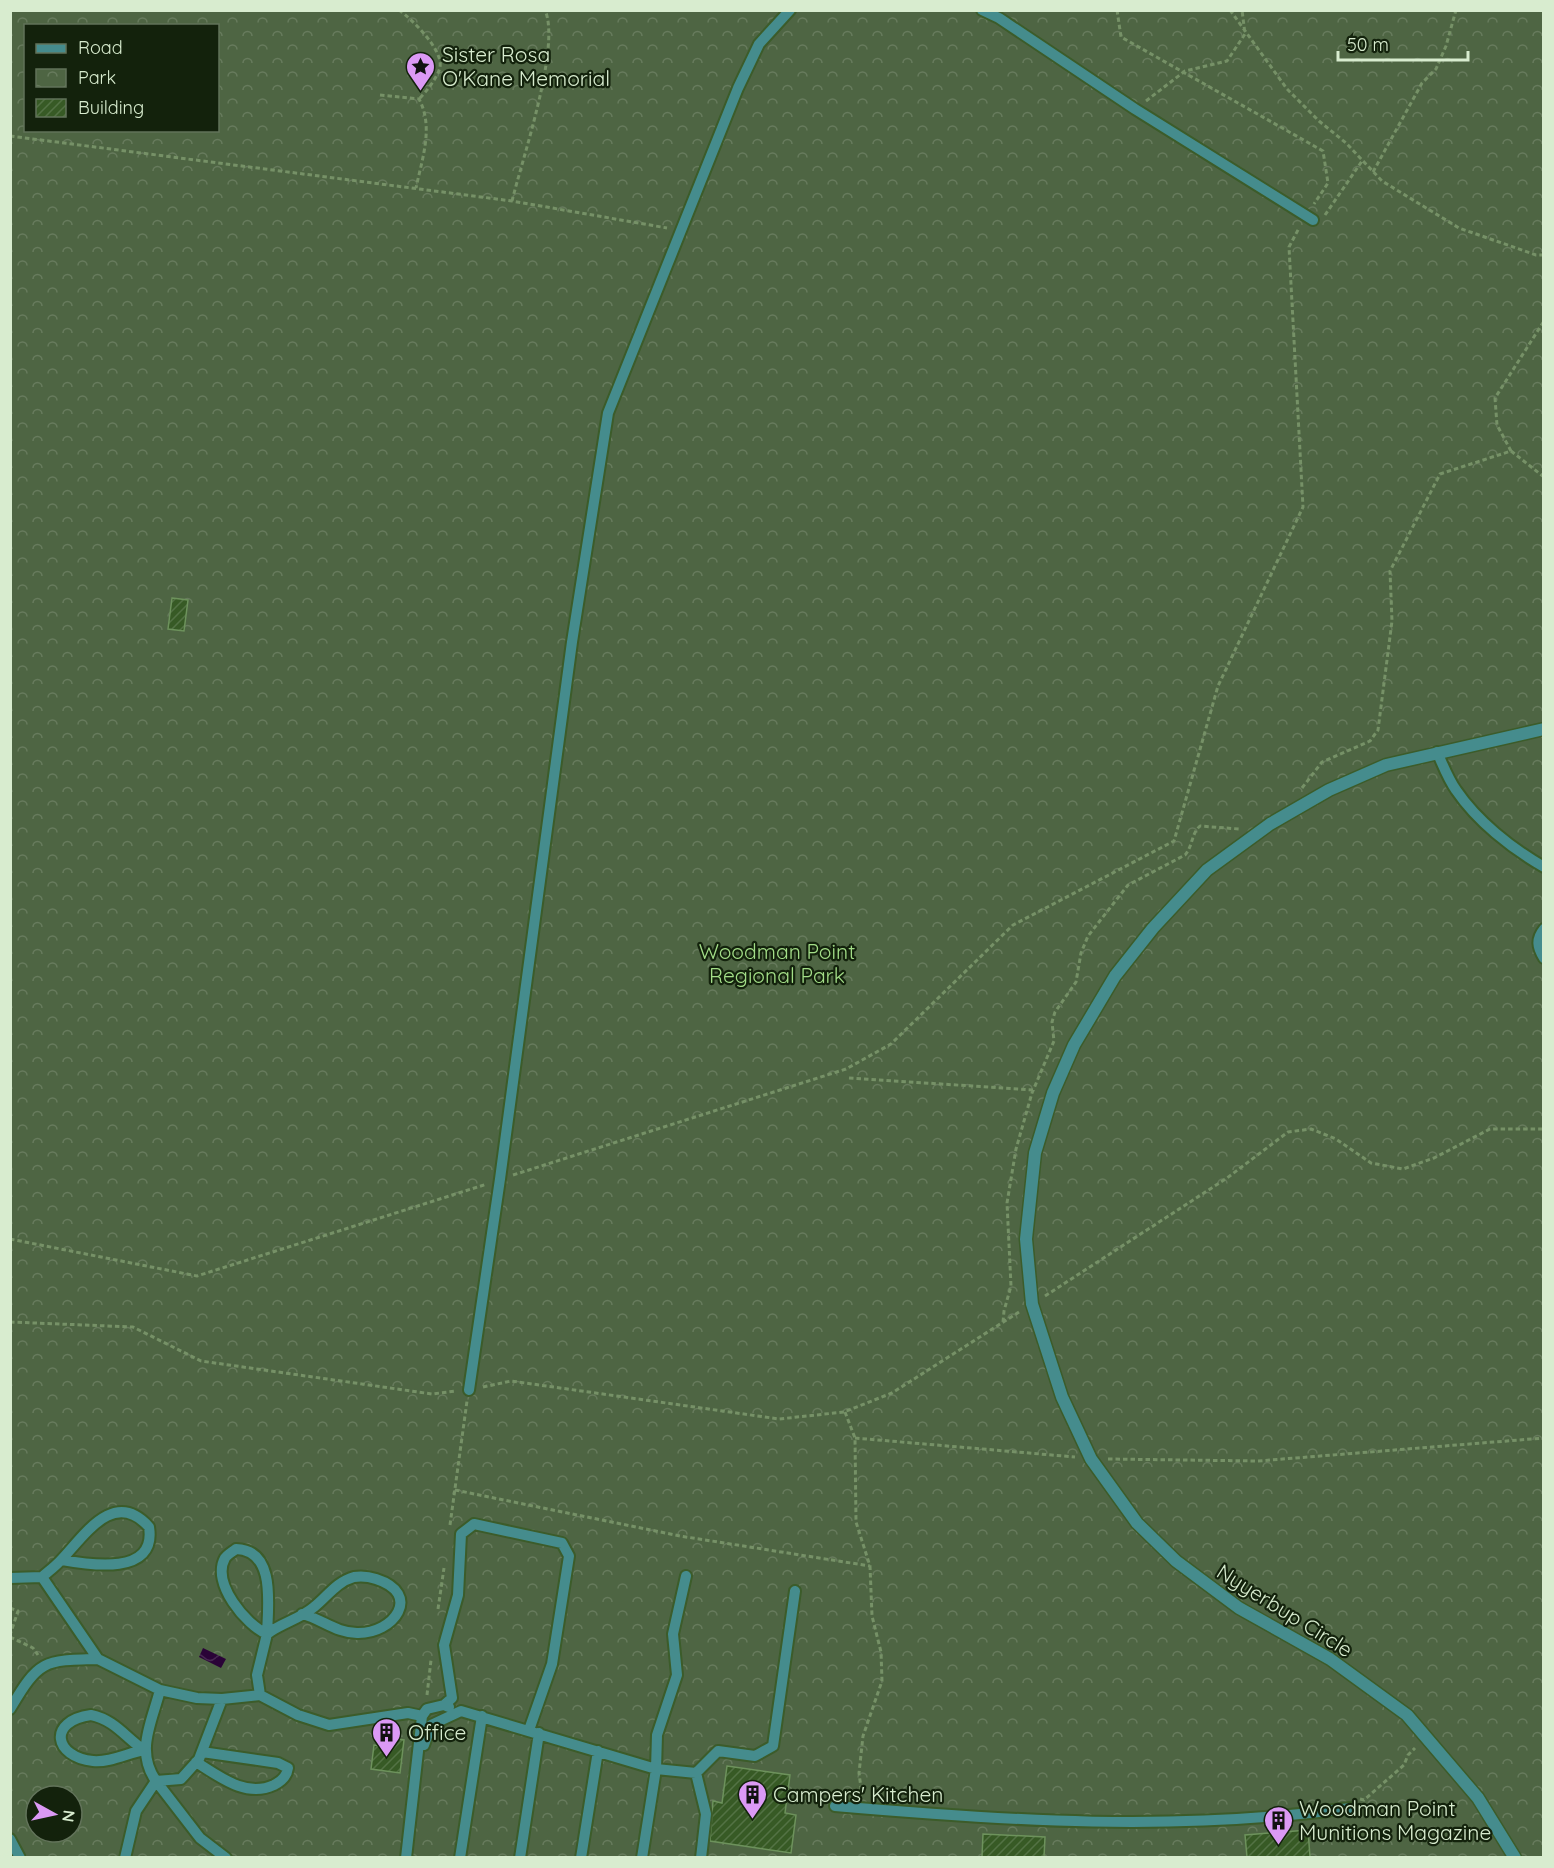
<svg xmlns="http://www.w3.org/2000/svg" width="1554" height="1868" viewBox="0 0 1554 1868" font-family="Quicksand,sans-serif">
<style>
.park{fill:url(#park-crowns);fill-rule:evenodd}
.water{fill:url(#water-waves)}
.building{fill:url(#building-hatch);stroke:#6d925c;stroke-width:1.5}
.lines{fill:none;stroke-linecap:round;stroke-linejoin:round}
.service-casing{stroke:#3c5c2a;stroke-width:14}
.minor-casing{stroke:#3c5c2a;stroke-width:15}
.path{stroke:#769167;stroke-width:3;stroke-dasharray:4.5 3;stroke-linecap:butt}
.service{stroke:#458c8d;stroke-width:10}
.minor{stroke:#458c8d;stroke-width:12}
.labels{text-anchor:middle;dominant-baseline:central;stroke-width:4.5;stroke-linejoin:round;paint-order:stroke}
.poi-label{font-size:21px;fill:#d8eccf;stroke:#13220c;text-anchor:start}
.park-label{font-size:21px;fill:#a3de88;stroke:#13220c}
.street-label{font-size:21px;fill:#d8eccf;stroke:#13220c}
</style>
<defs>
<pattern id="park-crowns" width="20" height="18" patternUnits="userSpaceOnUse" patternTransform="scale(1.5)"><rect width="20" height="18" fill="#4e6543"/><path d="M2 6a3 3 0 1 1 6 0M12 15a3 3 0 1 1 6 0" fill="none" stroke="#677b5d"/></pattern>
<pattern id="water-waves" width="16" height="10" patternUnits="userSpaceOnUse" patternTransform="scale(1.5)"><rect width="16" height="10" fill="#2a0337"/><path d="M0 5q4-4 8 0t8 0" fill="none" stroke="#482853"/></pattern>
<pattern id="building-hatch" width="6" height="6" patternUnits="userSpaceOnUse" patternTransform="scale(1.5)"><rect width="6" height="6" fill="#375a25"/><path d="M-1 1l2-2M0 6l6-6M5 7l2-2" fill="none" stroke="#537244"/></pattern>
</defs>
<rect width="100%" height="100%" fill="#1e400a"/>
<path class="park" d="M 11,11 L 1543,11 L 1543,1857 L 11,1858 ZM 26,26 L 218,26 L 218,130 L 26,130 ZM 36,1796 L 72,1796 L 72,1832 L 36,1832 Z"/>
<path class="water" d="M 203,1648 L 226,1659 L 221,1668 L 199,1657 Z"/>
<path class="building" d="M 172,598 L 188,600 L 184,631 L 168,629 Z
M 389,1738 L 404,1740 L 400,1773 L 371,1769 L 374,1745 L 388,1747 Z
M 727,1766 L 790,1775 L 785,1813 L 796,1815 L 791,1853 L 710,1841 L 713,1801 L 722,1803 Z
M 1308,1830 L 1310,1857 L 1247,1857 L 1245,1835 Z
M 983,1834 L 1045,1837 L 1044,1857 L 982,1857 Z"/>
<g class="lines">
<defs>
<path id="service" d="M 982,10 L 999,18 L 1135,109 L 1313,220
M 1437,752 C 1443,765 1448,779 1456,790 C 1477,821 1511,848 1544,867
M 1544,929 C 1536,939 1537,947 1544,958
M 469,1390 L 500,1179 L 572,642 L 608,413 L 738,88 L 759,44 L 790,10
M 236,1549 C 276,1550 268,1605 267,1634 C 246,1625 211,1583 225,1558 C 227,1555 232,1552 236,1549 Z
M 42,1577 C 49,1571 57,1565 63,1558 C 86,1533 115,1489 149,1527 C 157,1576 90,1565 62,1560
M 10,1578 L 42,1577 L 98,1659 L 160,1690 L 197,1698 L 222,1699 L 260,1695 L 298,1715 L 329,1725 L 408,1713 L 422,1716 L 406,1858
M 160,1690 C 152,1722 135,1751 156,1781 L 181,1779 L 199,1759 L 222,1699
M 260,1695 L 257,1675 L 267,1634 C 281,1623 300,1619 314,1607 C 327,1597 336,1582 354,1577 C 361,1576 370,1577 376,1579 C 423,1594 394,1634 357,1633 C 336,1633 322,1619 302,1614
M 444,1705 L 452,1698 L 444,1645 L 458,1595 L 461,1534 L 474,1524 L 562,1543 L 569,1556 L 552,1664 L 529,1730
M 10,1709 C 39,1660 43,1660 98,1659
M 91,1715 C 115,1720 125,1737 144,1750 C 128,1753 109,1763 93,1761 C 54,1757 47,1721 91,1715 Z
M 422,1716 L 427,1709 L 444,1705 L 449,1707
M 424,1745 L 431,1725 L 461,1711 L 656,1769 L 696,1773 L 706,1814 L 701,1858
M 196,1762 C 220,1777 246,1798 274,1785 C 282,1781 287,1776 288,1768 L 278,1763 L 202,1752
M 696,1773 L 718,1751 L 755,1756 L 773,1746 L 795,1591
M 835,1806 C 1007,1821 1179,1832 1350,1808
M 10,1839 L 20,1858
M 125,1858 L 136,1811 L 156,1781 L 200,1838 L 226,1858
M 460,1858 L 482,1716
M 520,1858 L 539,1733
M 581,1858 L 598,1751
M 642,1858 L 656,1769 L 657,1735 L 677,1675 L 673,1634 L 686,1576"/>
<path id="minor" d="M 1515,1858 L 1478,1798 L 1407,1715 L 1330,1659 L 1239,1608 L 1176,1561 L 1137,1523 L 1091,1459 L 1062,1397 L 1032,1304 L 1026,1239 L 1035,1153 L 1053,1093 L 1074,1045 L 1115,976 L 1153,928 L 1207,870 L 1270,824 L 1329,790 L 1386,765 L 1544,729"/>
</defs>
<use href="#service" class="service-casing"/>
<use href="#minor" class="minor-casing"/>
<path class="path" d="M 399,10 C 413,20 443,50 440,67 C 438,77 426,92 419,99
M 1117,10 L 1121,37 L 1323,151 L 1328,183 L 1314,204
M 1230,10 L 1287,89 L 1319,121 L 1346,143 L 1382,181 L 1459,228 L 1536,255 L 1544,255
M 380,95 L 419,99 C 434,127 422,159 416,188
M 1146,101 L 1185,71 L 1227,61 L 1245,34 L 1242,10
M 10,136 L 512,201 L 667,228
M 1373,172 L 1422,83 L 1436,69 L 1446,46 L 1456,10
M 512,201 C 522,160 561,46 545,10
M 1325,215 L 1362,161
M 1511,451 L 1497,425 L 1495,398 L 1544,321
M 1302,788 L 1322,762 L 1370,741 L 1378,730 L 1392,621 L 1390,571 L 1440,474 L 1511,451 L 1544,477
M 849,1078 L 1033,1090
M 513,1175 L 846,1069 L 891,1044 L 1013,925 L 1174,841 L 1218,686 L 1303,507 L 1289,247 L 1299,228
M 10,1239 L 197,1276 L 487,1184
M 1045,1296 L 1227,1178 L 1288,1132 L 1311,1129 L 1336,1139 L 1371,1163 L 1403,1169 L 1434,1158 L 1490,1129 L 1544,1129
M 10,1322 L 133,1327 L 201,1361 L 432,1394 L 456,1391
M 1003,1322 L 1004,1311 L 1011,1286 L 1007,1203 L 1016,1149 L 1032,1093 L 1054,1041 L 1052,1022 L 1055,1012 L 1076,982 L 1081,953 L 1088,936 L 1128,885 L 1185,855 C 1193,846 1191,834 1200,826 L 1239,829
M 483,1387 L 511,1381 L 779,1419 L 844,1412 L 892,1393 L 1019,1312
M 845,1412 L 855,1438 L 856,1522 L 870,1566 L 872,1616 L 881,1652 L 882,1681 L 863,1736 L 859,1773 L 862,1795
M 855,1438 L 1075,1457
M 1108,1459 L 1258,1461 L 1544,1438
M 455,1490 L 680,1536 L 870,1566
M 450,1525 L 467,1401
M 10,1608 L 18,1611 L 10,1635
M 438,1609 L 444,1568
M 10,1637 L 33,1648 L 38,1655
M 427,1695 L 431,1660
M 1360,1799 L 1364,1800 L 1404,1765 L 1408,1755 L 1415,1748"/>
<use href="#service" class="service"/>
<use href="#minor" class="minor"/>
</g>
<defs>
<symbol id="sight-pin" viewBox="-11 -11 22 30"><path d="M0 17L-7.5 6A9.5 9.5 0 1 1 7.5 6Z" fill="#db99f5" stroke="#13220c"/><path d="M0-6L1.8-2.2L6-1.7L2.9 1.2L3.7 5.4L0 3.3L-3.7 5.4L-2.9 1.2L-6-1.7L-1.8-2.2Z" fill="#111"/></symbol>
<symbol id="building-pin" viewBox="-11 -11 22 30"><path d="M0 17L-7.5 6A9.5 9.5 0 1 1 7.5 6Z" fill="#db99f5" stroke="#13220c"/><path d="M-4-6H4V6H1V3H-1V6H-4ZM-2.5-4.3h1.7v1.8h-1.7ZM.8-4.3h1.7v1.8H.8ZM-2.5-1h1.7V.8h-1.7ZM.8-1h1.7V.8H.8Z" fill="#111"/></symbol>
</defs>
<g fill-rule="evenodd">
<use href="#sight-pin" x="404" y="50" width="33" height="45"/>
<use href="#building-pin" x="370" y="1716" width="33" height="45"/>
<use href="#building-pin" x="736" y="1778" width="33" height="45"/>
<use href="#building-pin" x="1262" y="1804" width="33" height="45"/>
</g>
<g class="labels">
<g class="poi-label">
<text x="442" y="54">Sister Rosa<tspan x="442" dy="24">O'Kane Memorial</tspan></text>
<text x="408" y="1732">Office</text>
<text x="773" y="1794">Campers' Kitchen</text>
<text x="1299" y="1808">Woodman Point<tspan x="1299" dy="24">Munitions Magazine</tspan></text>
</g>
<g class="park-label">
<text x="777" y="951">Woodman Point<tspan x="777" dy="24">Regional Park</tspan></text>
</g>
<g class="street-label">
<text transform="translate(1285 1610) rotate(32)">Nyyerbup Circle</text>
</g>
</g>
<rect width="1554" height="1868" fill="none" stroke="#d8eccf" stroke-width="24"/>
<rect x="24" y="24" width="195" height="108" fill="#13220c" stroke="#62735a" stroke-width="1.5"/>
<rect x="36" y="44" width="30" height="9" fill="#458c8d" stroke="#62735a" stroke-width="1.5"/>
<text x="78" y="54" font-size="18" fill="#d8eccf">Road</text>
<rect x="36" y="69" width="30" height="18" fill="url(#park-crowns)" stroke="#62735a" stroke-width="1.5"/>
<text x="78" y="84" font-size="18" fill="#d8eccf">Park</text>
<rect x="36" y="99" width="30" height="18" fill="url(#building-hatch)" stroke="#62735a" stroke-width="1.5"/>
<text x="78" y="114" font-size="18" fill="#d8eccf">Building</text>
<g transform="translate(54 1814) rotate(98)"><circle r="28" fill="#13220c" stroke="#62735a" stroke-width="1.5"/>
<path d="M0-4.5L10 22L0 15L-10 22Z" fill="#db99f5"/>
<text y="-9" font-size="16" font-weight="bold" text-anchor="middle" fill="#d8eccf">N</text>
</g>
<path d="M1338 51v9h130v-9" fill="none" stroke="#d8eccf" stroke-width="3"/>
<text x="1347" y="51" font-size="18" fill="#d8eccf" stroke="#13220c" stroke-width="4.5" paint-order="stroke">50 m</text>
</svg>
